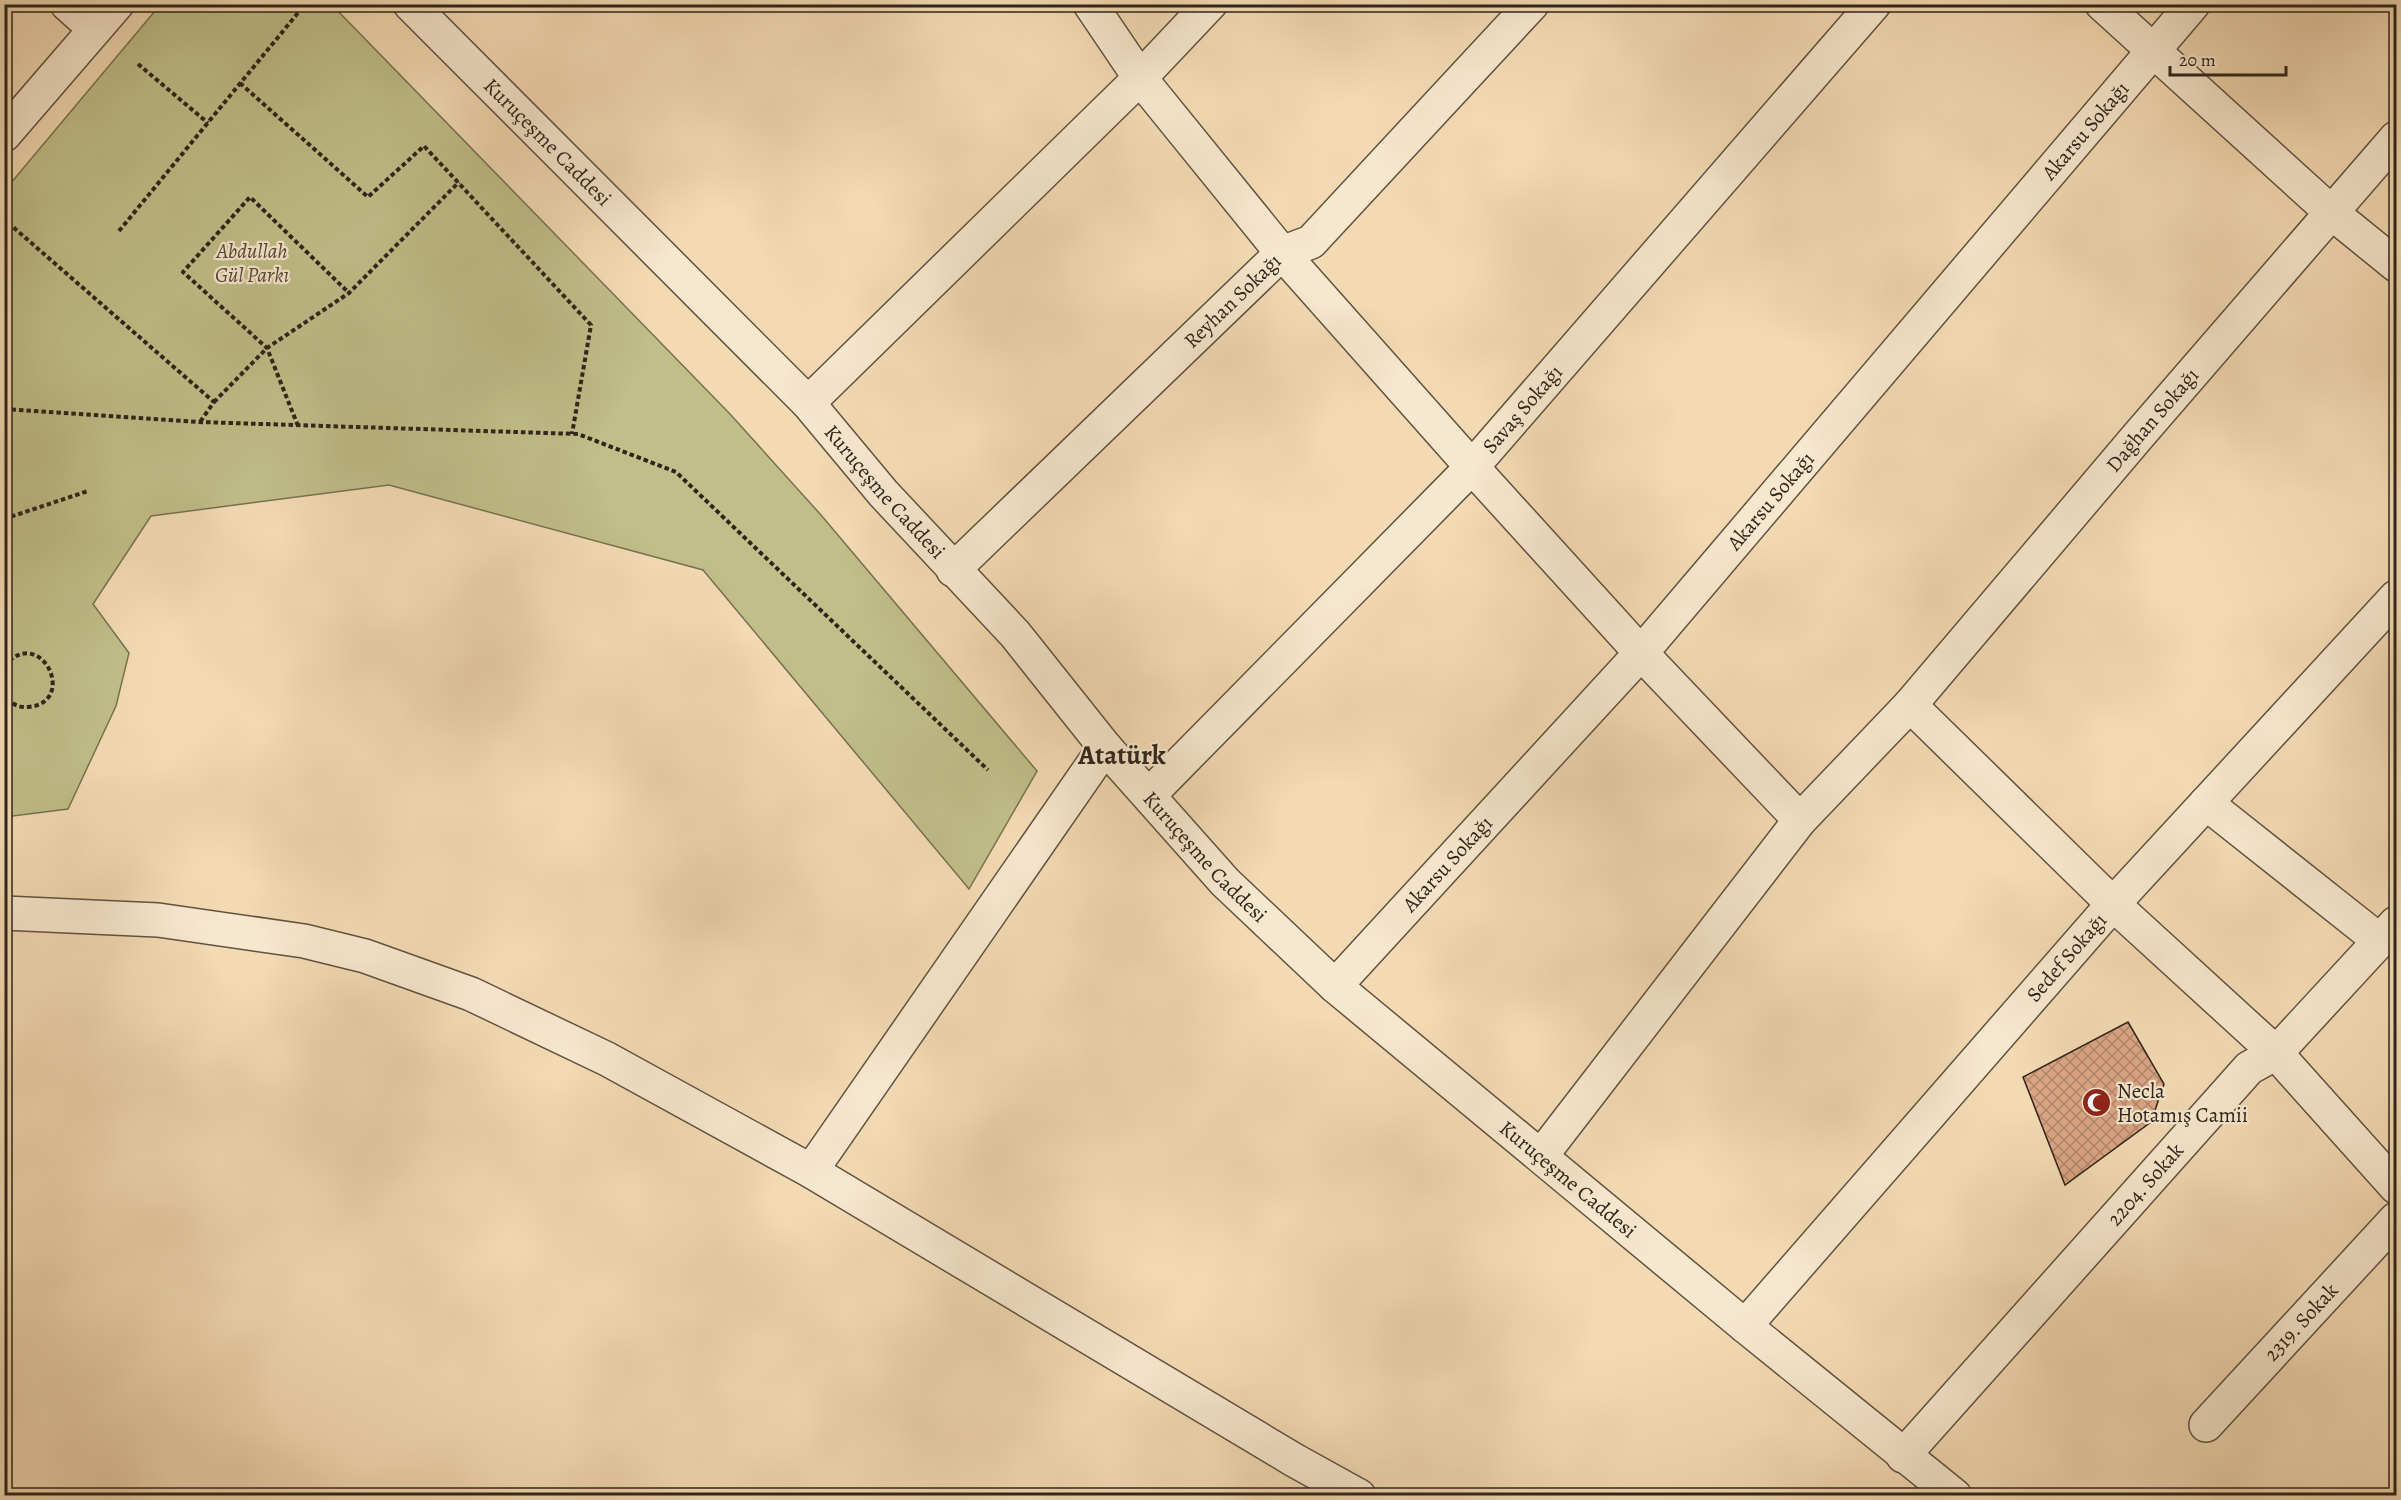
<svg xmlns="http://www.w3.org/2000/svg" width="2401" height="1500" viewBox="0 0 2401 1500" font-family="Alegreya,serif">
<style>
.park{fill:#c0be89;stroke:#787152;stroke-width:1.5}
.building{fill:url(#building-cross-hatch);stroke:#2f241a;stroke-width:1.5}
.lines{fill:none;stroke-linecap:round;stroke-linejoin:round}
.minor-casing{stroke:#605240;stroke-width:36}
.path{stroke:#2f241a;stroke-width:4;stroke-dasharray:4.5 3;stroke-linecap:butt}
.minor{stroke:#f7e7ce;stroke-width:33}
.labels{text-anchor:middle;dominant-baseline:central;stroke-width:4.5;stroke-linejoin:round;paint-order:stroke}
.street-label{font-size:21px;fill:#2f241a;stroke:#f7e7ce}
.park-label{font-size:21px;font-style:italic;fill:#534a36;stroke:#f7e7ce}
.poi-label{font-size:21px;fill:#2f241a;stroke:#f7e7ce;text-anchor:start}
.district-label{font-size:27px;font-weight:bold;fill:#2f241a;stroke:#f7e7ce}
</style>
<defs>
<pattern id="building-cross-hatch" width="8" height="8" patternUnits="userSpaceOnUse" patternTransform="scale(1.5)"><rect width="8" height="8" fill="#dba685"/><path d="M0 0l8 8M0 8l8-8" fill="none" stroke="#b2876c"/></pattern>
</defs>
<rect width="100%" height="100%" fill="#f3dab3"/>
<filter id="stains"><feTurbulence type="fractalNoise" baseFrequency=".00333" numOctaves="4"/><feColorMatrix values="0 0 0 0 .2 0 0 0 0 .09 0 0 0 0 .02 0 0 0 .5 -.17"/></filter>
<radialGradient id="worn" r=".72"><stop offset=".6" stop-color="#630" stop-opacity="0"/><stop offset="1" stop-color="#630" stop-opacity=".3"/></radialGradient>
<path class="park" d="M 160,5 L 332,5 L 730,414 L 821,515 L 1037,771 L 969,889 L 703,570 L 389,485 L 151,516 L 93,604 L 129,653 L 116,706 L 68,809 L 5,817 L 5,190 Z"/>
<path class="building" d="M 2128,1022 L 2164,1084 L 2151,1122 L 2065,1185 L 2023,1077 Z"/>
<g class="lines">
<defs>
<g id="minor">
<path d="M 67,4 L 95,29"/>
<path id="s1" d="M 410,4 L 808,403 L 883,493 L 1015,634 L 1105,747 L 1225,882 L 1335,986 L 1745,1326 L 1955,1496"/>
<path d="M 1090,4 L 1140,78 L 1282,253 L 1472,467 L 1641,653 L 1800,820"/>
<path d="M 2102,4 L 2332,213 L 2396,265"/>
<path d="M 4,135 L 117,4"/>
<path d="M 808,403 L 1140,78 L 1210,4"/>
<path id="s2" d="M 953,570 L 1282,253 L 1311,242 L 1532,4"/>
<path id="s3" d="M 1910,705 L 2139,435 L 2396,138"/>
<path id="s4" d="M 1149,795 L 1472,467 L 1874,4"/>
<path d="M 2206,803 L 2380,941"/>
<path d="M 4,913 L 158,920 L 304,941 L 365,956 L 471,994 L 607,1059 L 811,1171 L 1294,1460 L 1359,1496"/>
<path id="s5" d="M 1335,986 L 1641,653 L 2193,4"/>
<path d="M 1541,1156 L 1800,820 L 1910,705 L 2113,904 L 2276,1053 L 2396,1187"/>
<path d="M 811,1171 L 1105,747"/>
<path id="s6" d="M 1745,1326 L 2113,904 L 2396,597"/>
<path id="s7" d="M 2206,1425 L 2396,1219"/>
<path id="s8" d="M 1903,1456 L 2249,1068 L 2276,1053 L 2396,923"/>
</g>
</defs>
<use href="#minor" class="minor-casing"/>
<path class="path" d="M 138,64 L 208,123
M 240,83 L 368,197 L 424,146 L 591,325 L 572,434
M 119,231 L 302,8
M 4,238 L 13,227 L 214,402 L 200,422
M 214,402 L 267,348 L 349,293 L 459,182
M 4,409 L 199,422 L 578,434 L 676,472 L 988,770
M 298,426 L 267,348 L 183,272 L 250,197 L 349,293
M 4,519 L 88,491
M 4,666 C 41,623 79,703 28,707 C 18,708 10,703 4,695"/>
<use href="#minor" class="minor"/>
</g>
<defs>
<symbol id="mosque-disc" viewBox="-11 -11 22 22"><circle r="9.5" fill="#8f2418" stroke="#f7e7ce"/><path d="M3.5-4.9A6 6 0 1 0 3.5 4.9A5 5 0 1 1 3.5-4.9Z" fill="#fff"/></symbol>
</defs>
<g fill-rule="evenodd">
<use href="#mosque-disc" x="2080" y="1086" width="33" height="33"/>
</g>
<g class="labels">
<g class="street-label">
<text stroke="none"><textPath href="#s5" startOffset="1138">Akarsu Sokağı</textPath></text>
<text stroke="none"><textPath href="#s1" startOffset="195">Kuruçeşme Caddesi</textPath></text>
<text stroke="none"><textPath href="#s2" startOffset="388">Reyhan Sokağı</textPath></text>
<text stroke="none"><textPath href="#s4" startOffset="537">Savaş Sokağı</textPath></text>
<text stroke="none"><textPath href="#s3" startOffset="374">Dağhan Sokağı</textPath></text>
<text stroke="none"><textPath href="#s1" startOffset="681">Kuruçeşme Caddesi</textPath></text>
<text stroke="none"><textPath href="#s5" startOffset="652">Akarsu Sokağı</textPath></text>
<text stroke="none"><textPath href="#s1" startOffset="1167">Kuruçeşme Caddesi</textPath></text>
<text stroke="none"><textPath href="#s5" startOffset="166">Akarsu Sokağı</textPath></text>
<text stroke="none"><textPath href="#s6" startOffset="489">Sedef Sokağı</textPath></text>
<text stroke="none"><textPath href="#s1" startOffset="1653">Kuruçeşme Caddesi</textPath></text>
<text stroke="none"><textPath href="#s8" startOffset="364">2204. Sokak</textPath></text>
<text stroke="none"><textPath href="#s7" startOffset="140">2319. Sokak</textPath></text>
</g>
<g class="park-label">
<text x="252" y="251">Abdullah<tspan x="252" dy="24">Gül Parkı</tspan></text>
</g>
<g class="poi-label">
<text x="2117" y="1091">Necla<tspan x="2117" dy="24">Hotamış Camii</tspan></text>
</g>
<g class="district-label">
<text x="1122" y="755">Atatürk</text>
</g>
</g>
<rect width="2401" height="1500" fill="none" stroke="#f3dab3" stroke-width="24"/>
<rect x="6" y="6" width="2389" height="1488" fill="none" stroke="#2f241a" stroke-width="3"/>
<rect x="12" y="12" width="2377" height="1476" fill="none" stroke="#2f241a" stroke-width="1.5"/>
<path d="M2170 66v9h116v-9" fill="none" stroke="#2f241a" stroke-width="3"/>
<text x="2179" y="66" font-size="18" fill="#2f241a" stroke="#f7e7ce" stroke-width="4.5" paint-order="stroke">20 m</text>
<rect width="100%" height="100%" filter="url(#stains)"/>
<rect width="100%" height="100%" fill="url(#worn)"/>
</svg>
